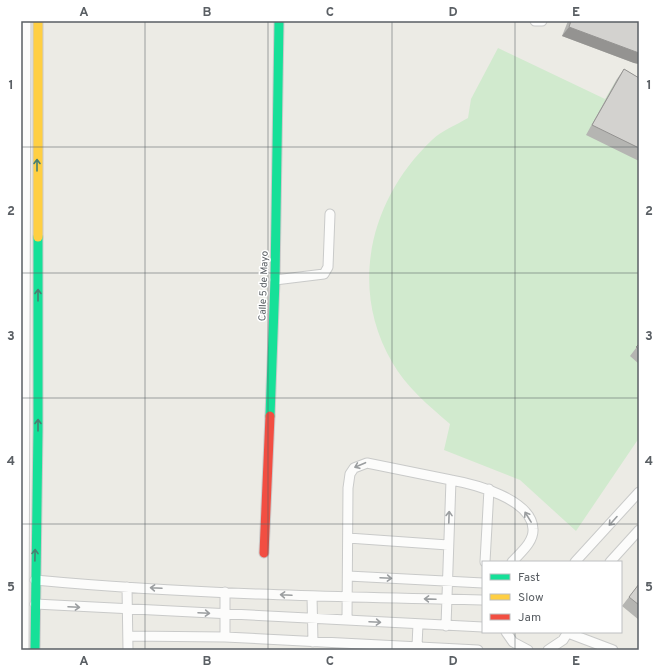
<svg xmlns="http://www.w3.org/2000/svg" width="660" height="671" viewBox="0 0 660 671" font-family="Overpass,sans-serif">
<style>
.green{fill:#d1eace}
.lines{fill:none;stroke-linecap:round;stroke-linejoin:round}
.lane-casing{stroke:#c9cac9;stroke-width:11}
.fast-casing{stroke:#cacaca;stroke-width:11}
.slow-casing{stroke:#cacaca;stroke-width:11}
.jam-casing{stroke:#cacaca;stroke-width:11}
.lane{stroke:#fcfcfb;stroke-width:9}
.fast{stroke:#16e098;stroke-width:9}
.slow{stroke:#ffcf43;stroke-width:9}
.jam{stroke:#f24e42;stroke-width:9}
.wall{fill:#b5b5b2}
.shaded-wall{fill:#949391}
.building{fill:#d3d2cf;stroke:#949391}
.oneway{stroke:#497f71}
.oneway2{stroke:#9b9ea0}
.grid{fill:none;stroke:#5a5f64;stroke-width:1;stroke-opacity:0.55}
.labels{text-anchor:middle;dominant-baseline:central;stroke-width:3;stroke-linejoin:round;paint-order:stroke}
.street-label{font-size:10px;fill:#5a5f64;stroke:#fff}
.neatline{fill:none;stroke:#5a5f64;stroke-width:1.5}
.grid-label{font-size:13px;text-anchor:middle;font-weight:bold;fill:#5a5f64}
</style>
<rect width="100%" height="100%" fill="#ecebe5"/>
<path class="green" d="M 498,48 L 605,99 L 617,79 L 639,90 L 639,438 L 576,531 L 520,480 L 444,450 L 450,424 C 428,405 406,387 392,362 C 348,286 371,198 432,140 C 441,131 456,125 468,118 L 471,99 Z"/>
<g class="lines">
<defs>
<path id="lane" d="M 535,21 L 542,21
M 275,280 L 324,274 L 328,267 L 330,214
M 451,480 C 474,484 532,499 533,529 C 534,542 520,553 512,562
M 348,538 L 448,545
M 485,562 L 489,489
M 575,562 L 639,492
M 610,562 L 639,530
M 348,576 L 483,583
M 35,580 C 184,594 334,597 483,600
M 127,587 L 128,650
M 225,592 L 225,637
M 312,596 L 313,642
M 35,604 L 483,627
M 347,620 L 348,488 L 350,474 L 354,468 L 367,463 L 451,480 L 446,626
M 506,632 L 513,642 L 528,650
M 568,633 L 613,650
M 128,636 L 225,637 L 478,650
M 417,646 L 418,624
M 24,650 L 26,21
M 548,650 L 563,640 L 568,632"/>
<path id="fast" d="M 270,416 L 275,280 L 279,21
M 35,650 L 38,430 L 38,237"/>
<path id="slow" d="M 38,21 L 38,237"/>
<path id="jam" d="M 264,553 L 270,416"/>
</defs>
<use href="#lane" class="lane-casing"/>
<use href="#fast" class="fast-casing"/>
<use href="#slow" class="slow-casing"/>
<use href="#jam" class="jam-casing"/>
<use href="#lane" class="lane"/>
<use href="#fast" class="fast"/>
<use href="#slow" class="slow"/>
<use href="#jam" class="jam"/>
</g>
<path class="wall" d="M 568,21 L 639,21 L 639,64 L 634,63 L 562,36 Z
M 624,69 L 639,78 L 639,161 L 586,135 L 617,79 Z
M 639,344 L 639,364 L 630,356 Z
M 639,584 L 639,620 L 622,606 Z"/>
<path class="shaded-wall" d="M 569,27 L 639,53 L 639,64 L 634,63 L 562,36 Z"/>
<path class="building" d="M 571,21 L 639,21 L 639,53 L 569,27 Z
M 624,69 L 639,78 L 639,148 L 592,125 Z
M 639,344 L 639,349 L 636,347 Z
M 639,584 L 639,605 L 629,597 Z"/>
<defs><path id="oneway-shaft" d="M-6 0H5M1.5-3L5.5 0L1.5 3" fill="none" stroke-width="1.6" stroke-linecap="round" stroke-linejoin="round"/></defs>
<g class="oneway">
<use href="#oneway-shaft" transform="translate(37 165) rotate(-90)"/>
<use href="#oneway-shaft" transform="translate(38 295) rotate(-90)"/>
<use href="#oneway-shaft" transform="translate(38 425) rotate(-90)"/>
<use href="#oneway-shaft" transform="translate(35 555) rotate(-89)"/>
</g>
<g class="oneway2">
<use href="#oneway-shaft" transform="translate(360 465) rotate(157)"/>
<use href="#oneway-shaft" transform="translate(449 517) rotate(-88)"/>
<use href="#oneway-shaft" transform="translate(528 517) rotate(-122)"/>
<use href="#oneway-shaft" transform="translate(613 521) rotate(132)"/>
<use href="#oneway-shaft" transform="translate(386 578) rotate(3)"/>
<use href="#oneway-shaft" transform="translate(156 588) rotate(-177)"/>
<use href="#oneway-shaft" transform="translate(286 595) rotate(-177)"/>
<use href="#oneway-shaft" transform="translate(430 599) rotate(-178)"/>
<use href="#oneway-shaft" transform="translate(74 607) rotate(3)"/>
<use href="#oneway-shaft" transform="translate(204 613) rotate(3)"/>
<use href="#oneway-shaft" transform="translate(375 622) rotate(3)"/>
</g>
<path class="grid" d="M 145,21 L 145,650M 268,21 L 268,650M 392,21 L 392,650M 515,21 L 515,562M 21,147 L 639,147M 21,273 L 639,273M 21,398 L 639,398M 21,524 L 639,524M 515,632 L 515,650"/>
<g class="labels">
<g class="street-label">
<text transform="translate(264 286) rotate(-88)">Calle 5 de Mayo</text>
</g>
</g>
<rect width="660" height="671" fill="none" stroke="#ffffff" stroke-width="44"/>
<rect x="482" y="561" width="140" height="72" fill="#ffffff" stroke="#bdbfc1"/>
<rect x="490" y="574" width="20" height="6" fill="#16e098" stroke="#bdbfc1"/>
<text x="518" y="581" font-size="12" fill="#5a5f64">Fast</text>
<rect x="490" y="594" width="20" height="6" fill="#ffcf43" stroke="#bdbfc1"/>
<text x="518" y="601" font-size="12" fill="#5a5f64">Slow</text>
<rect x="490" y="614" width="20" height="6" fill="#f24e42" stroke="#bdbfc1"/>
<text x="518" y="621" font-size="12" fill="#5a5f64">Jam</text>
<rect x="22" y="22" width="616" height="627" class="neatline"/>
<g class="grid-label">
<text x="84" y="16">A</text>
<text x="207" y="16">B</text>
<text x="330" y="16">C</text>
<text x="453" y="16">D</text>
<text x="576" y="16">E</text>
<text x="11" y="89">1</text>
<text x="649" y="89">1</text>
<text x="11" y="215">2</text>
<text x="649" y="215">2</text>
<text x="11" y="340">3</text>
<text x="649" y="340">3</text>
<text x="11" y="465">4</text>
<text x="649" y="465">4</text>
<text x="11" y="591">5</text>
<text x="649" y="591">5</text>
<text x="84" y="665">A</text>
<text x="207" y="665">B</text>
<text x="330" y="665">C</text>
<text x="453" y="665">D</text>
<text x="576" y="665">E</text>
</g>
</svg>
